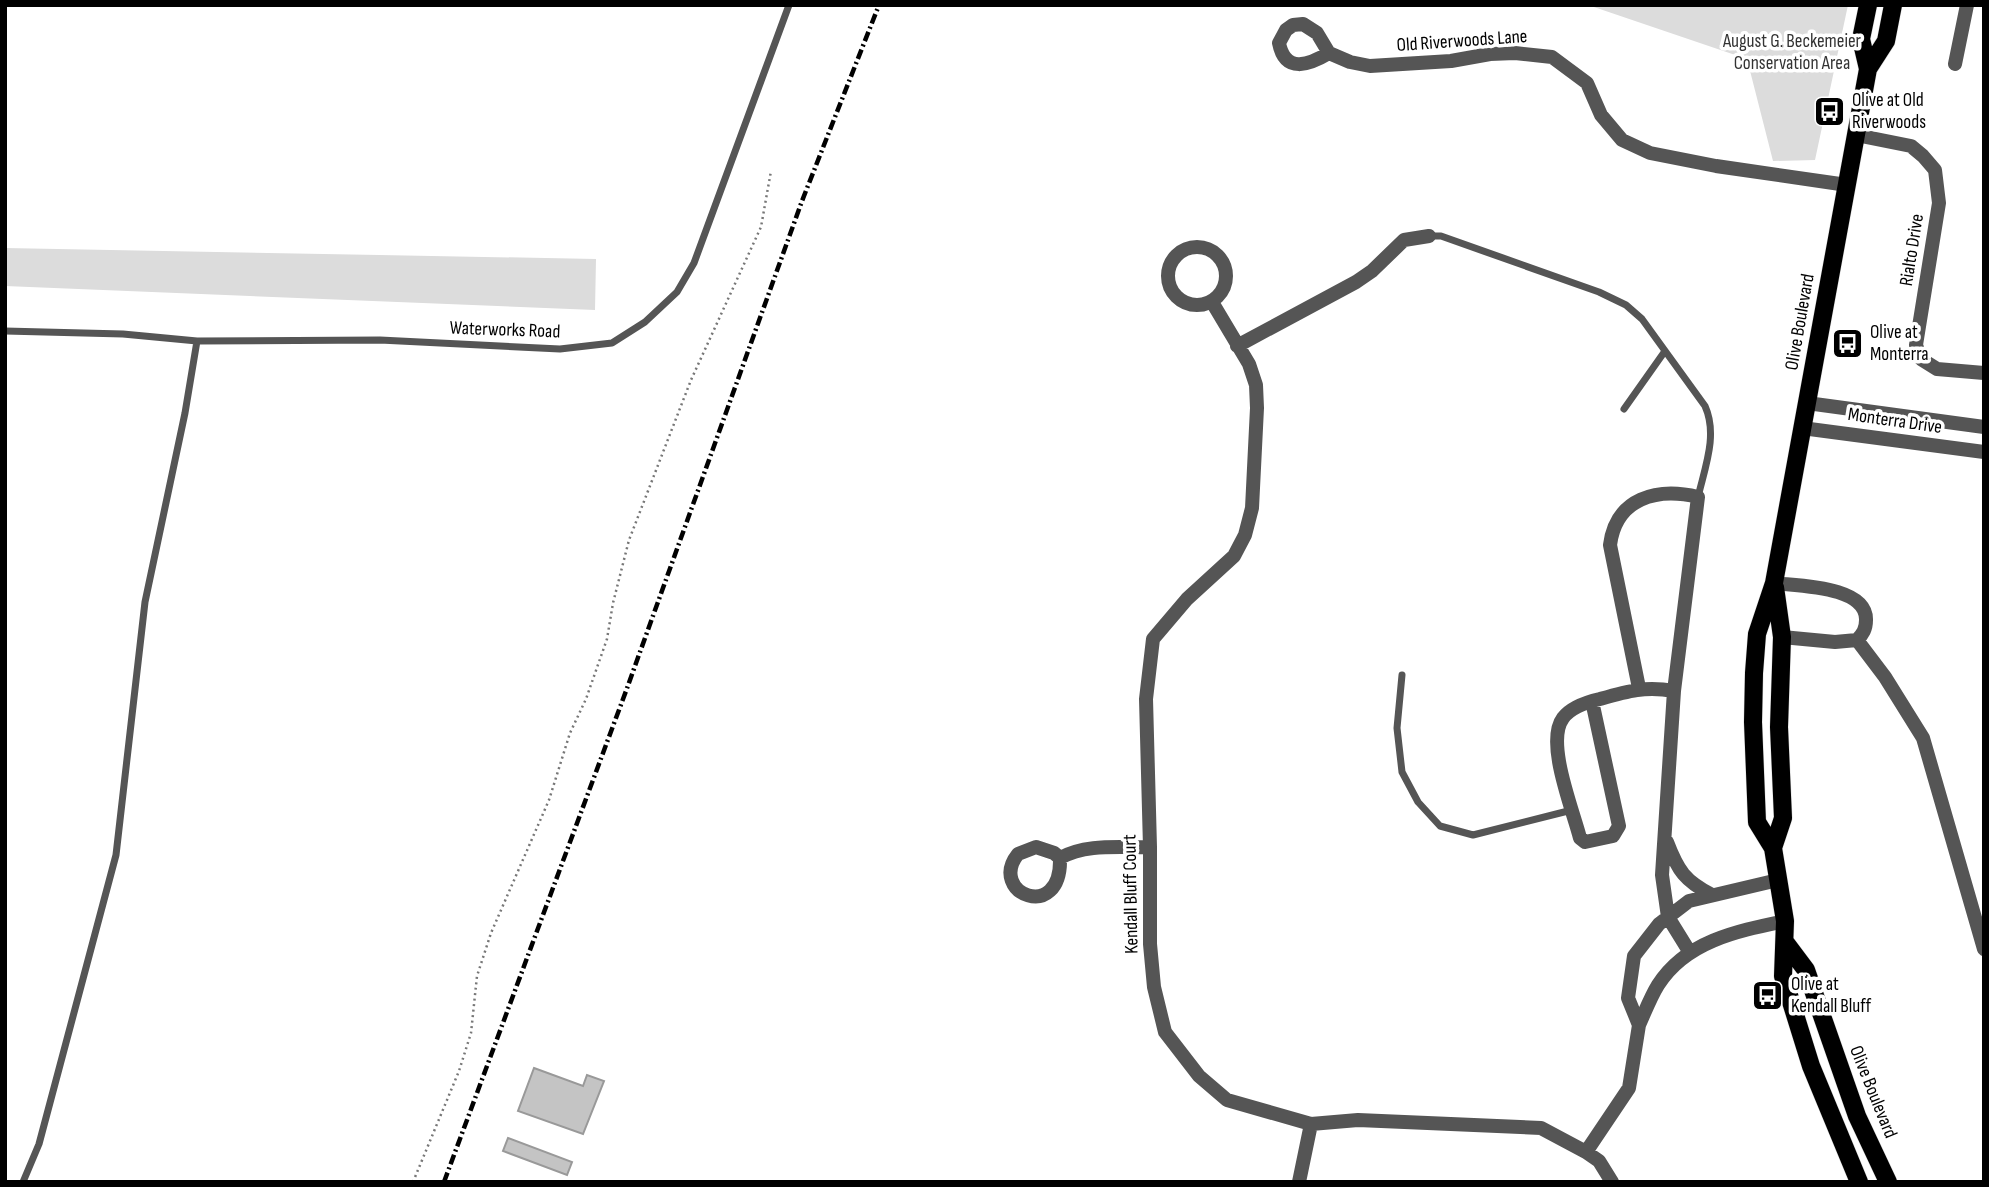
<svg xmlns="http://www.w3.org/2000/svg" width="1989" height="1187" viewBox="0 0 1989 1187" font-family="'Sofia Sans Condensed',sans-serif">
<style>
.green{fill:#dcdcdc}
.building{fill:#c4c4c4;stroke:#999;stroke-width:2}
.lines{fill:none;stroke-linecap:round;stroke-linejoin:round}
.primary-casing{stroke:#dbdbdb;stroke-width:19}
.path{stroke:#777;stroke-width:2.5;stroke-dasharray:2 3.5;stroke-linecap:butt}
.service{stroke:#555;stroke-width:7}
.minor{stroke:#555;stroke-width:14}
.primary{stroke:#000;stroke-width:18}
.rail{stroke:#000;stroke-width:4.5;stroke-dasharray:10 3.5 2 3.5;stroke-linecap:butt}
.labels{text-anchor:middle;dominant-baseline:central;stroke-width:7;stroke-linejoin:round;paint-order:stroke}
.street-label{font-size:19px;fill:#000;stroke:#fff}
.park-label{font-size:19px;fill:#333;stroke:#fff}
.poi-label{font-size:19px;fill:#000;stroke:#fff;text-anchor:start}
</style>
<rect width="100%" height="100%" fill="#fff"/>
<path class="green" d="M 1588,5 L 1848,5 L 1815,160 L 1773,161 L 1747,59 Z
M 5,248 L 596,259 L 595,310 L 5,286 Z"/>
<path class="building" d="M 534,1068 L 583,1086 L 587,1075 L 604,1081 L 583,1134 L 518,1111 Z
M 508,1138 L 572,1162 L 567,1175 L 503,1151 Z"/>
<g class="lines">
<defs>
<path id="primary" d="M 1868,5 L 1861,39 L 1868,69
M 1773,848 L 1783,818 L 1779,727 L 1782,637 L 1775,587
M 1785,942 L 1806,970 L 1857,1116 L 1888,1182
M 1859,1182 L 1811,1066 L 1783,976 L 1785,921 L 1773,848 L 1757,822 L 1753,722 L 1754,673 L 1757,634 L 1774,583 L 1868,69 L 1886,41 L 1893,5"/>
</defs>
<use href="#primary" class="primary-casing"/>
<path class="path" d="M 413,1182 L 459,1071 L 471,1033 L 477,976 L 491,933 L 549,800 L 570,733 L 586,699 L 607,639 L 613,603 L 629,540 L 691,380 L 761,227 L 771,171"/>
<path class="service" d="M 1429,236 L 1441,236 L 1599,292 L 1626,305 L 1642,319 L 1705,406 C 1718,435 1705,467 1698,497
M 5,331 L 123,334 L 197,341 L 380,340 L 560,349 L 612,343 L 645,322 L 677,292 L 694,263 L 789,5
M 1624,409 L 1665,351
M 1402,675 L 1397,728 L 1402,772 L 1418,802 L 1440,826 L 1473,835 L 1572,810
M 23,1182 L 39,1144 L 116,855 L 145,602 L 185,413 L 197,341"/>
<path class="minor" d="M 1329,53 C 1309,65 1285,74 1279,43 L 1286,30 L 1293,25 L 1303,24 L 1317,33 L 1329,53 L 1350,62 L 1370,66 L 1451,61 L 1490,54 L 1515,53 L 1552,57 L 1587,83 L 1601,115 L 1622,140 L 1650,153 L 1716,166 L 1847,185
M 1955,64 L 1967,5
M 1856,135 L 1911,146 L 1923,156 L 1935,170 L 1939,203 L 1916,345 L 1921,359 L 1937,369 L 1984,373
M1168 276a29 29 0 1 1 58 0a29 29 0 1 1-58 0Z
M 1212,302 L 1249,364 L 1256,385 L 1257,408 L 1252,508 L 1245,535 L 1234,556 L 1187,599 L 1153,639 L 1146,699 L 1150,847 L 1150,944 L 1154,987 L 1165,1032 L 1199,1076 L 1227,1100 L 1311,1124 L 1358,1120 L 1541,1128 L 1586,1152 L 1599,1161 L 1612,1182
M 1237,346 L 1356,282 L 1372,271 L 1404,240 L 1429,236
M 1807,403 L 1984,427
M 1802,428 L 1984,452
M 1774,583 C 1799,586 1867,586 1866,620 C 1866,629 1863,634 1857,640 L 1835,642 L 1782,637
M 1857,640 L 1885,677 L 1923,738 L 1984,949
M 1639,688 L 1610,545 C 1616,498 1657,487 1698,497 L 1674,691 L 1662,875 L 1668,917 L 1689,951
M 1592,701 L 1619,826 L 1613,836 L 1585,842 L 1580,838 C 1573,810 1545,742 1563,718 C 1571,707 1587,702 1600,699 C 1628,691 1645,686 1674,691
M 1667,842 C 1678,871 1685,881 1712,895
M 1036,847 L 1054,853 L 1060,858 C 1062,924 987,893 1018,854 Z
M 1060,858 C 1087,843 1120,848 1150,847
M 1778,880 L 1689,901 L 1659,924 L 1634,956 L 1628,998 L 1639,1025 C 1645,1012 1650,998 1658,985 C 1686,941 1737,931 1785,921
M 1586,1152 L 1629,1088 L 1639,1025
M 1299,1182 L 1311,1124"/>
<use href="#primary" class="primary"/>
<path class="rail" d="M 444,1182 L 626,691 L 802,201 L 879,5"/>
</g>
<defs>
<symbol id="bus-square" viewBox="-11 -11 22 22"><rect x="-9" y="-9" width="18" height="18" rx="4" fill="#000" stroke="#fff"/><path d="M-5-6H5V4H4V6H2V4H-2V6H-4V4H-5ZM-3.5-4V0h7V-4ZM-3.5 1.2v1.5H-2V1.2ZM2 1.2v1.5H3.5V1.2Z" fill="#fff"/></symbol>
</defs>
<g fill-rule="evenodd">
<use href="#bus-square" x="1812" y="94" width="35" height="35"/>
<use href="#bus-square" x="1830" y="326" width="35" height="35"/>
<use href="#bus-square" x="1750" y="978" width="35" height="35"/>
</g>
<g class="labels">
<g class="street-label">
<text transform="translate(1462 41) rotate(-4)">Old Riverwoods Lane</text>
<text transform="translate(1912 250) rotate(-81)">Rialto Drive</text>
<text transform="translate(1800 322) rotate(-80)">Olive Boulevard</text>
<text transform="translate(505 330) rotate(2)">Waterworks Road</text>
<text transform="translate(1895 421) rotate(8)">Monterra Drive</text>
<text transform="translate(1131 894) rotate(-91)">Kendall Bluff Court</text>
<text transform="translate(1873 1092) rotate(68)">Olive Boulevard</text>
</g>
<g class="park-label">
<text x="1792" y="41">August G. Beckemeier<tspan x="1792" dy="22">Conservation Area</tspan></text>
</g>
<g class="poi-label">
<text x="1852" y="100">Olive at Old<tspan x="1852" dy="22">Riverwoods</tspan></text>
<text x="1870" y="332">Olive at<tspan x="1870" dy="22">Monterra</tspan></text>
<text x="1791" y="984">Olive at<tspan x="1791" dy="22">Kendall Bluff</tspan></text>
</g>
</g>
<rect width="1989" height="1187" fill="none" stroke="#000000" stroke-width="14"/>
</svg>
